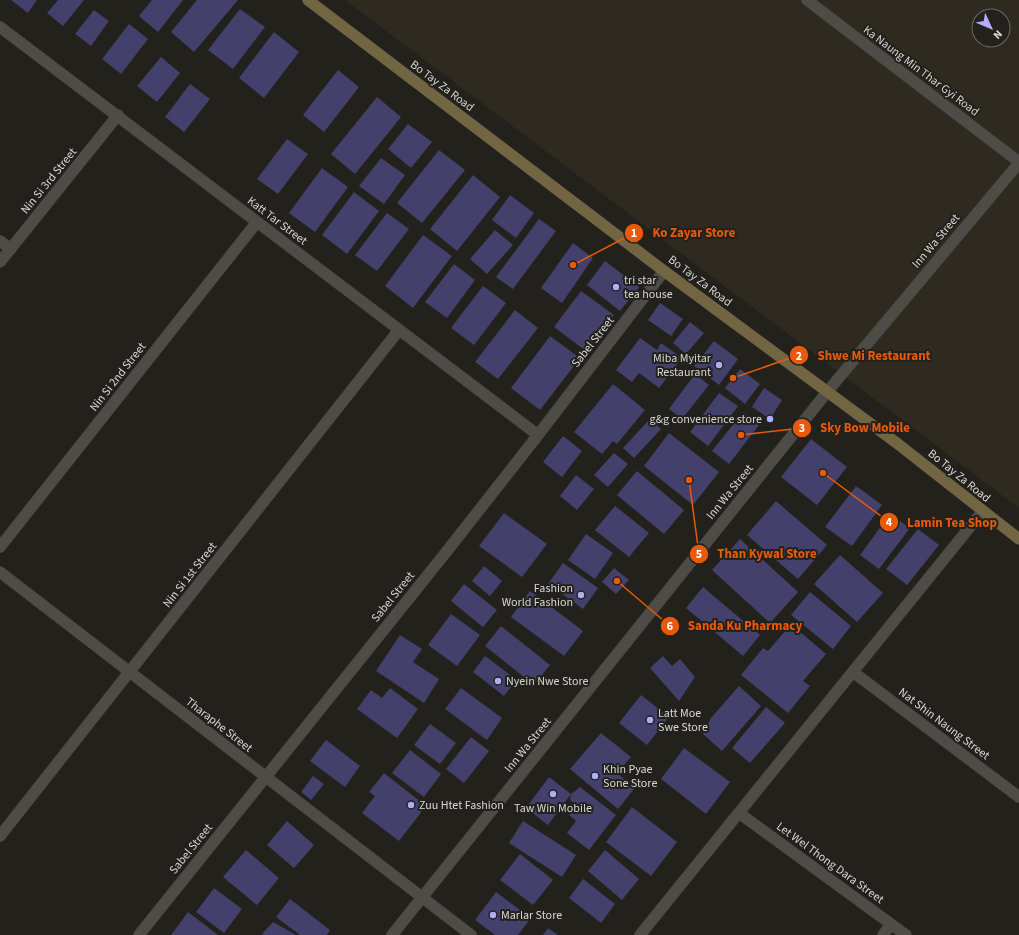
<svg xmlns="http://www.w3.org/2000/svg" width="1019" height="935" viewBox="0 0 1019 935" font-family="'Source Sans 3',sans-serif">
<style>
.built{fill:#2e2a20;fill-rule:evenodd}
.building{fill:#43406b}
.lines{fill:none;stroke-linecap:round;stroke-linejoin:round}
.minor-casing{stroke:#3d3b38;stroke-width:12}
.tertiary-casing{stroke:#3d3b38;stroke-width:12}
.secondary-casing{stroke:#3d3b38;stroke-width:12}
.minor{stroke:#4e4c47;stroke-width:11}
.tertiary{stroke:#4e4c47;stroke-width:11}
.secondary{stroke:#726642;stroke-width:11}
.poi-dot{fill:#b1adfa;stroke:#22211c;stroke-width:1.5}
.labels{text-anchor:middle;dominant-baseline:central;stroke-width:4;stroke-linejoin:round;paint-order:stroke}
.street-label{font-size:12px;fill:#d7d6d3;stroke:#22211c}
.poi-label{font-size:12px;fill:#d7d6d3;stroke:#22211c;text-anchor:start}
.leader{fill:none;stroke:#e8590c;stroke-width:1.5}
.callout-dot{fill:#e8590c;stroke:#22211c;stroke-width:1.5}
.mark-label{font-size:12px;text-anchor:middle;font-weight:bold;fill:#fff}
.callout-label{font-size:13px;text-anchor:middle;font-weight:bold;fill:#e8590c;stroke:#22211c;stroke-width:4;stroke-linejoin:round;paint-order:stroke}
</style>
<rect width="100%" height="100%" fill="#22211c"/>
<path class="built" d="M 345,0 L 1019,0 L 1019,508 ZM 979,16 L 1003,16 L 1003,40 L 979,40 Z"/>
<path class="building" d="M 11,0 L 37,0 L 28,13 Z
M 58,0 L 84,0 L 63,26 L 47,13 Z
M 152,0 L 183,0 L 158,32 L 139,16 Z
M 197,0 L 238,0 L 194,52 L 171,32 Z
M 240,9 L 265,27 L 233,69 L 208,50 Z
M 94,10 L 109,21 L 91,46 L 75,34 Z
M 129,24 L 148,39 L 121,74 L 102,59 Z
M 274,32 L 299,52 L 264,98 L 239,78 Z
M 161,57 L 180,73 L 157,102 L 137,86 Z
M 338,70 L 359,87 L 324,132 L 303,115 Z
M 190,84 L 210,99 L 184,132 L 165,117 Z
M 377,97 L 401,117 L 355,174 L 331,154 Z
M 408,124 L 432,142 L 411,168 L 388,149 Z
M 287,139 L 308,154 L 278,194 L 257,179 Z
M 439,150 L 465,170 L 422,223 L 397,203 Z
M 381,158 L 405,175 L 384,204 L 359,186 Z
M 322,168 L 348,187 L 315,232 L 289,213 Z
M 473,175 L 500,197 L 457,251 L 430,229 Z
M 354,192 L 379,211 L 347,254 L 322,235 Z
M 510,195 L 534,213 L 516,238 L 492,220 Z
M 387,213 L 409,229 L 377,271 L 355,255 Z
M 539,219 L 556,231 L 513,289 L 496,277 Z
M 495,230 L 513,245 L 487,274 L 470,259 Z
M 423,235 L 452,256 L 413,308 L 385,286 Z
M 573,243 L 593,258 L 562,303 L 541,288 Z
M 605,261 L 639,287 L 620,311 L 587,285 Z
M 454,264 L 475,280 L 447,318 L 425,302 Z
M 483,286 L 506,303 L 474,345 L 451,328 Z
M 581,291 L 614,315 L 586,351 L 554,327 Z
M 660,303 L 683,319 L 671,336 L 648,320 Z
M 515,310 L 538,328 L 498,379 L 475,362 Z
M 690,322 L 704,333 L 686,354 L 673,343 Z
M 550,336 L 580,358 L 540,410 L 511,388 Z
M 640,338 L 657,350 L 661,343 L 682,358 L 659,388 L 639,373 L 632,382 L 616,370 Z
M 714,341 L 738,359 L 719,385 L 694,366 Z
M 740,369 L 760,384 L 745,404 L 725,388 Z
M 695,374 L 709,385 L 682,419 L 669,409 Z
M 613,384 L 645,410 L 617,444 L 613,441 L 602,454 L 574,432 Z
M 764,388 L 782,400 L 770,419 L 752,407 Z
M 719,393 L 738,406 L 708,446 L 690,432 Z
M 743,412 L 759,425 L 729,464 L 712,451 Z
M 650,419 L 661,429 L 634,458 L 623,448 Z
M 669,433 L 719,472 L 693,505 L 644,466 Z
M 563,436 L 582,451 L 562,477 L 543,462 Z
M 811,439 L 847,467 L 817,505 L 781,477 Z
M 614,453 L 628,464 L 608,487 L 594,475 Z
M 637,471 L 684,510 L 664,534 L 617,495 Z
M 576,475 L 594,489 L 577,510 L 560,496 Z
M 856,486 L 882,505 L 852,546 L 825,527 Z
M 776,501 L 827,545 L 798,579 L 747,535 Z
M 615,506 L 649,533 L 629,557 L 595,530 Z
M 504,513 L 547,544 L 522,577 L 479,546 Z
M 890,514 L 910,528 L 879,569 L 860,555 Z
M 918,529 L 939,545 L 907,585 L 886,569 Z
M 586,534 L 613,553 L 595,579 L 568,560 Z
M 740,539 L 798,592 L 770,623 L 712,570 Z
M 840,555 L 883,593 L 857,622 L 814,584 Z
M 563,563 L 598,588 L 583,609 L 548,584 Z
M 484,566 L 502,581 L 490,596 L 472,581 Z
M 614,568 L 629,580 L 616,594 L 602,582 Z
M 464,584 L 497,610 L 483,627 L 451,601 Z
M 703,587 L 760,635 L 743,656 L 686,608 Z
M 530,591 L 583,631 L 564,656 L 511,617 Z
M 810,592 L 851,626 L 833,649 L 791,615 Z
M 451,614 L 480,635 L 457,666 L 428,645 Z
M 791,624 L 826,654 L 803,681 L 810,686 L 788,713 L 741,675 L 763,648 L 768,651 Z
M 501,626 L 550,665 L 534,685 L 485,646 Z
M 400,635 L 422,649 L 413,662 L 439,679 L 424,703 L 376,671 Z
M 485,656 L 517,680 L 504,696 L 473,672 Z
M 663,656 L 672,666 L 680,659 L 695,677 L 679,701 L 650,668 Z
M 739,686 L 761,706 L 722,751 L 703,734 L 711,718 Z
M 390,688 L 418,709 L 397,738 L 357,709 L 371,690 L 382,698 Z
M 461,688 L 502,718 L 487,740 L 445,709 Z
M 641,695 L 669,717 L 647,745 L 619,723 Z
M 766,707 L 785,723 L 750,763 L 732,748 Z
M 430,724 L 456,743 L 440,764 L 414,745 Z
M 601,733 L 631,757 L 617,773 L 635,788 L 618,809 L 570,769 Z
M 471,737 L 489,751 L 464,783 L 446,769 Z
M 326,740 L 360,766 L 345,787 L 310,761 Z
M 684,748 L 730,782 L 706,814 L 661,779 Z
M 410,750 L 441,774 L 424,797 L 392,773 Z
M 384,773 L 426,806 L 399,841 L 362,813 L 375,796 L 369,792 Z
M 313,776 L 324,784 L 311,800 L 301,792 Z
M 549,777 L 571,794 L 580,787 L 616,815 L 589,850 L 567,833 L 576,821 L 569,815 L 577,805 L 570,800 L 571,794 L 548,825 L 526,808 Z
M 632,807 L 677,842 L 651,876 L 606,842 Z
M 287,821 L 314,845 L 294,868 L 267,845 Z
M 523,821 L 576,855 L 562,877 L 509,843 Z
M 246,850 L 279,878 L 257,905 L 223,877 Z
M 605,850 L 639,879 L 622,900 L 588,871 Z
M 520,854 L 553,880 L 533,905 L 500,880 Z
M 583,879 L 615,904 L 601,923 L 569,898 Z
M 214,888 L 242,909 L 224,933 L 196,912 Z
M 496,892 L 531,918 L 518,935 L 495,935 L 475,920 Z
M 290,899 L 330,930 L 327,935 L 300,935 L 276,917 Z
M 188,912 L 218,935 L 171,935 Z
M 273,922 L 296,935 L 264,935 L 262,934 Z
M 548,928 L 558,935 L 543,935 Z"/>
<g class="lines">
<defs>
<path id="minor" d="M 807,0 L 1019,162
M 0,27 L 538,435
M 0,241 L 11,249
M 0,262 L 118,115
M 0,547 L 257,222
M 0,572 L 471,935
M 853,672 L 1019,797
M 739,813 L 906,935
M 0,836 L 399,330
M 139,935 L 447,551 L 538,435 L 664,271
M 640,935 L 982,512
M 883,935 L 891,924"/>
<path id="tertiary" d="M 392,935 L 827,392 L 1019,163"/>
<path id="secondary" d="M 308,0 L 664,271 L 898,444 L 1019,539"/>
</defs>
<use href="#minor" class="minor-casing"/>
<use href="#tertiary" class="tertiary-casing"/>
<use href="#secondary" class="secondary-casing"/>
<use href="#minor" class="minor"/>
<use href="#tertiary" class="tertiary"/>
<use href="#secondary" class="secondary"/>
</g>
<g class="poi-dot">
<circle cx="616" cy="287" r="4"/>
<circle cx="719" cy="365" r="4"/>
<circle cx="770" cy="419" r="4"/>
<circle cx="581" cy="595" r="4"/>
<circle cx="498" cy="681" r="4"/>
<circle cx="650" cy="720" r="4"/>
<circle cx="595" cy="776" r="4"/>
<circle cx="553" cy="794" r="4"/>
<circle cx="411" cy="805" r="4"/>
<circle cx="493" cy="915" r="4"/>
</g>
<g class="labels">
<g class="street-label">
<text transform="translate(921 71) rotate(37)">Ka Naung Min Thar Gyi Road</text>
<text transform="translate(442 86) rotate(37)">Bo Tay Za Road</text>
<text transform="translate(49 181) rotate(-51)">Nin Si 3rd Street</text>
<text transform="translate(277 221) rotate(37)">Katt Tar Street</text>
<text transform="translate(936 241) rotate(-50)">Inn Wa Street</text>
<text transform="translate(700 281) rotate(37)">Bo Tay Za Road</text>
<text transform="translate(593 342) rotate(-52)">Sabel Street</text>
<text transform="translate(118 377) rotate(-52)">Nin Si 2nd Street</text>
<text transform="translate(959 476) rotate(39)">Bo Tay Za Road</text>
<text transform="translate(730 492) rotate(-51)">Inn Wa Street</text>
<text transform="translate(190 575) rotate(-52)">Nin Si 1st Street</text>
<text transform="translate(393 597) rotate(-51)">Sabel Street</text>
<text transform="translate(944 724) rotate(37)">Nat Shin Naung Street</text>
<text transform="translate(219 725) rotate(38)">Tharaphe Street</text>
<text transform="translate(528 745) rotate(-51)">Inn Wa Street</text>
<text transform="translate(191 849) rotate(-51)">Sabel Street</text>
<text transform="translate(830 863) rotate(36)">Let Wel Thong Dara Street</text>
</g>
<g class="poi-label">
<text x="624" y="280">tri star<tspan x="624" dy="14">tea house</tspan></text>
<text x="711" y="358" text-anchor="end">Miba Myitar<tspan x="711" dy="14">Restaurant</tspan></text>
<text x="762" y="419" text-anchor="end">g&amp;g convenience store</text>
<text x="573" y="588" text-anchor="end">Fashion<tspan x="573" dy="14">World Fashion</tspan></text>
<text x="506" y="681">Nyein Nwe Store</text>
<text x="658" y="713">Latt Moe<tspan x="658" dy="14">Swe Store</tspan></text>
<text x="603" y="769">Khin Pyae<tspan x="603" dy="14">Sone Store</tspan></text>
<text x="419" y="805">Zuu Htet Fashion</text>
<text x="553" y="808" text-anchor="middle">Taw Win Mobile</text>
<text x="501" y="915">Marlar Store</text>
</g>
</g>
<path class="leader" d="M573 265L634 233M733 378L799 355M741 435L802 428M823 473L889 522M689 480L699 554M617 581L670 626"/>
<g class="callout-dot">
<circle cx="573" cy="265" r="4"/>
<circle cx="733" cy="378" r="4"/>
<circle cx="741" cy="435" r="4"/>
<circle cx="823" cy="473" r="4"/>
<circle cx="689" cy="480" r="4"/>
<circle cx="617" cy="581" r="4"/>
<circle cx="634" cy="233" r="10"/>
<circle cx="799" cy="355" r="10"/>
<circle cx="802" cy="428" r="10"/>
<circle cx="889" cy="522" r="10"/>
<circle cx="699" cy="554" r="10"/>
<circle cx="670" cy="626" r="10"/>
</g>
<g class="mark-label">
<text x="634" y="237">1</text>
<text x="799" y="360">2</text>
<text x="802" y="432">3</text>
<text x="889" y="526">4</text>
<text x="699" y="558">5</text>
<text x="670" y="630">6</text>
</g>
<g class="callout-label">
<text x="694" y="237">Ko Zayar Store</text>
<text x="874" y="360">Shwe Mi Restaurant</text>
<text x="865" y="432">Sky Bow Mobile</text>
<text x="952" y="527">Lamin Tea Shop</text>
<text x="767" y="558">Than Kywal Store</text>
<text x="745" y="630">Sanda Ku Pharmacy</text>
</g>
<g transform="translate(991 28) rotate(134)"><circle r="19" fill="#22211c" stroke="#6a6965"/>
<path d="M0-3L7 15L0 10L-7 15Z" fill="#b1adfa"/>
<text y="-6" font-size="11" font-weight="bold" text-anchor="middle" fill="#d7d6d3">N</text>
</g>
</svg>
